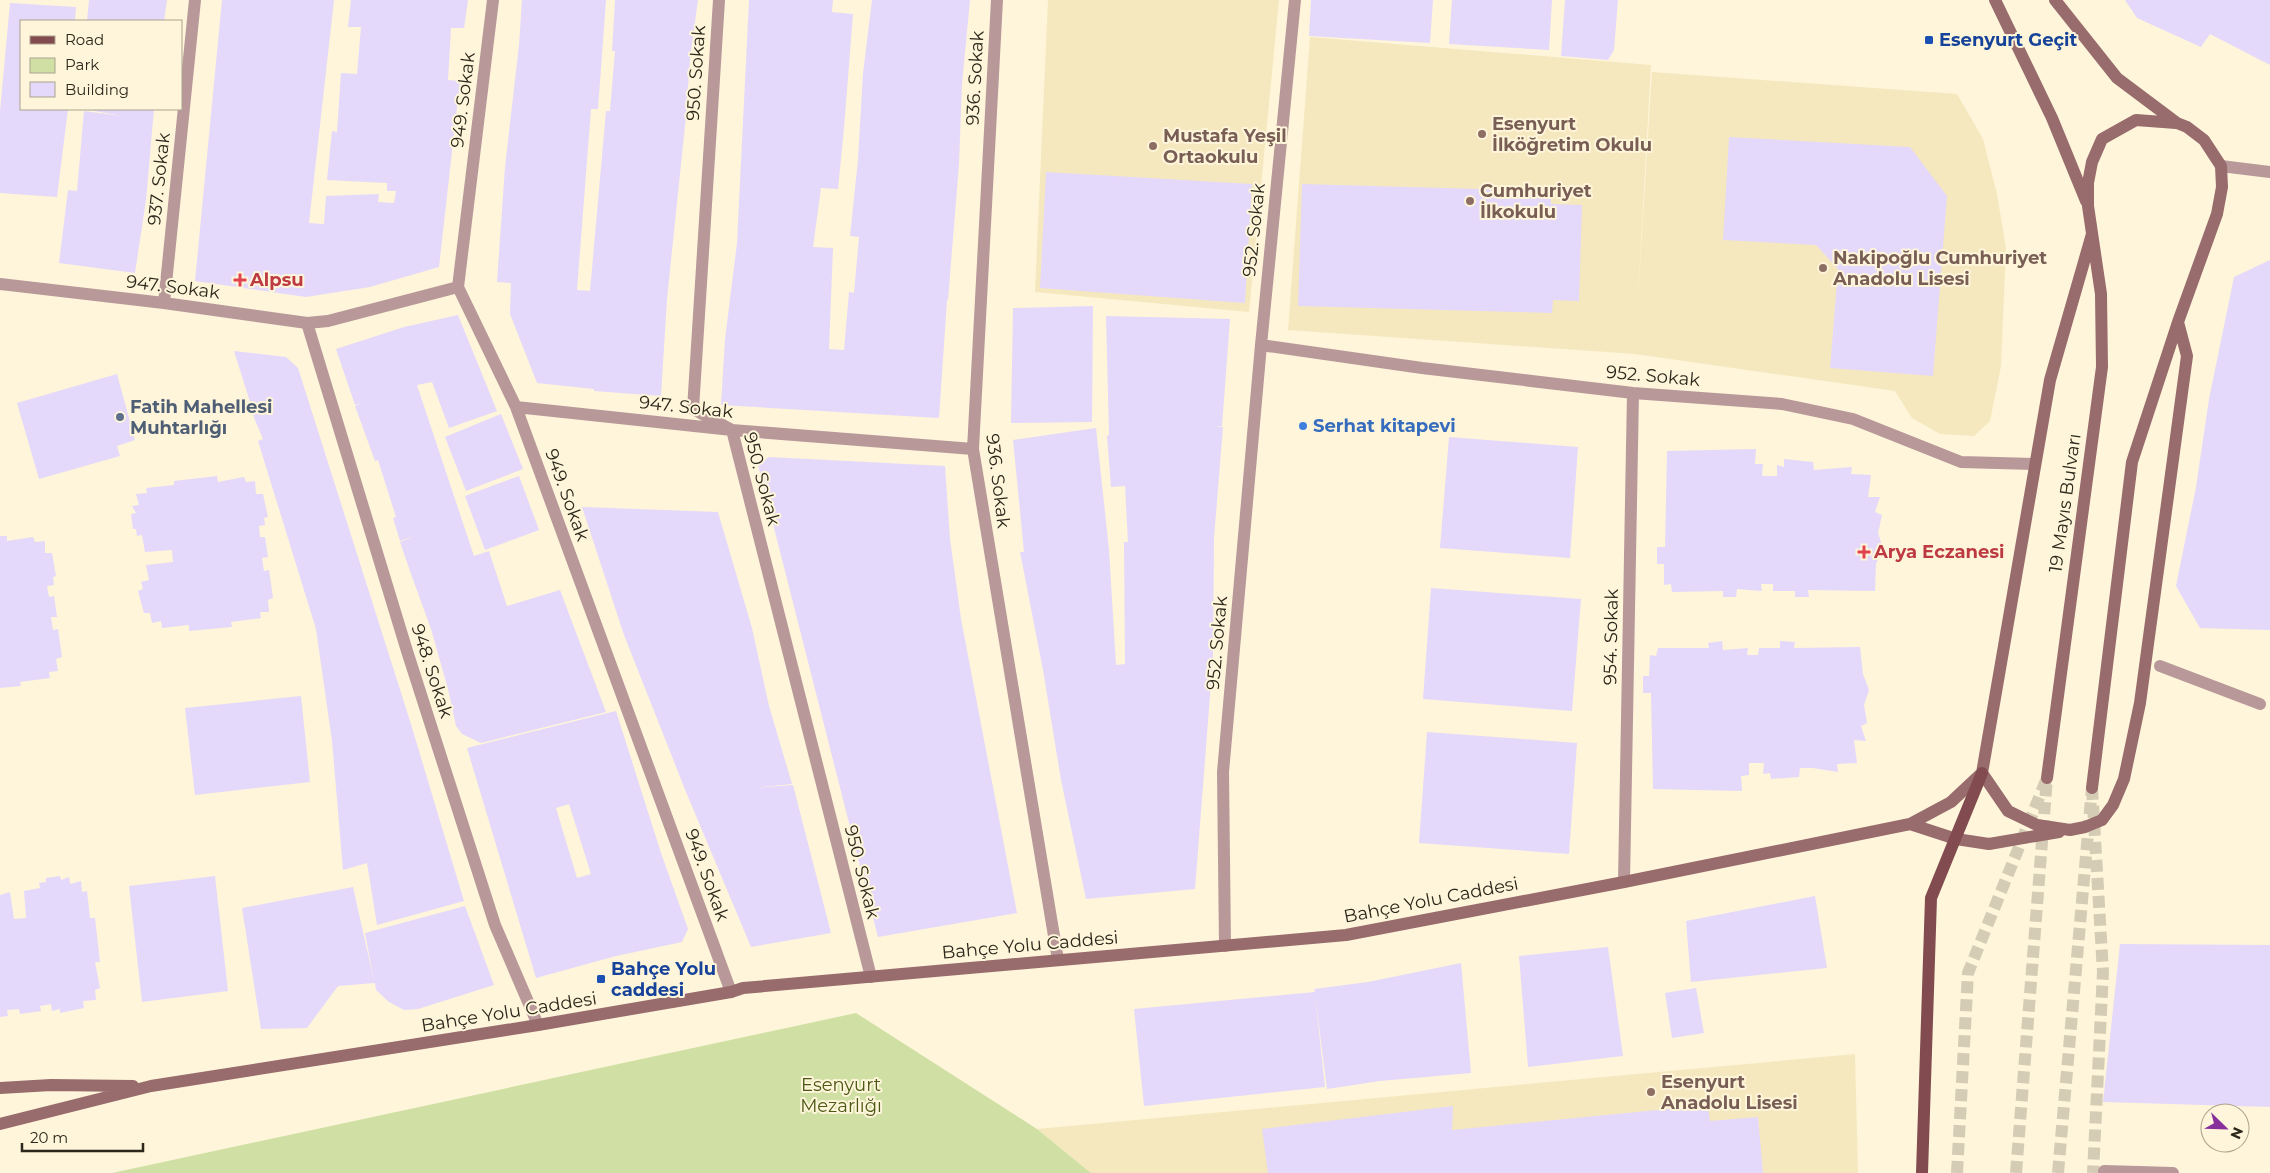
<svg xmlns="http://www.w3.org/2000/svg" width="2270" height="1173" viewBox="0 0 2270 1173" font-family="Montserrat,sans-serif">
<style>
.built{fill:#f5e8be}
.green{fill:#d0e0a5}
.building{fill:#e4d9fa;fill-rule:evenodd}
.lines{fill:none;stroke-linecap:round;stroke-linejoin:round}
.secondary-tunnel{stroke:#d4ccb4;stroke-width:12;stroke-dasharray:12 6;stroke-linecap:butt}
.primary-tunnel{stroke:#d4ccb4;stroke-width:12;stroke-dasharray:12 6;stroke-linecap:butt}
.service{stroke:#b89899;stroke-width:12}
.pedestrian{stroke:#b89899;stroke-width:12}
.minor{stroke:#b89899;stroke-width:12}
.tertiary{stroke:#b89899;stroke-width:12}
.secondary{stroke:#986b6d;stroke-width:12}
.primary{stroke:#814b4f;stroke-width:12}
.transit-dot{fill:#1a4fb4;stroke:#fef5da;stroke-width:2}
.education-dot{fill:#8d6e63;stroke:#fef5da;stroke-width:2}
.health-dot{fill:#e0444e;stroke:#fef5da;stroke-width:2}
.service-dot{fill:#5c6f8a;stroke:#fef5da;stroke-width:2}
.shop-dot{fill:#3f7fe0;stroke:#fef5da;stroke-width:2}
.labels{text-anchor:middle;dominant-baseline:central;stroke-width:4;stroke-linejoin:round;paint-order:stroke}
.transit-label{font-size:18px;font-weight:bold;fill:#164399;stroke:#fef5da;text-anchor:start}
.street-label{font-size:18px;fill:#2b271a;stroke:#fef5da}
.education-label{font-size:18px;font-weight:bold;fill:#785e54;stroke:#fef5da;text-anchor:start}
.health-label{font-size:18px;font-weight:bold;fill:#be3a42;stroke:#fef5da;text-anchor:start}
.service-label{font-size:18px;font-weight:bold;fill:#4e5e75;stroke:#fef5da;text-anchor:start}
.shop-label{font-size:18px;font-weight:bold;fill:#366cbe;stroke:#fef5da;text-anchor:start}
.park-label{font-size:18px;fill:#4a5813;stroke:#fef5da}
</style>
<rect width="100%" height="100%" fill="#fef5da"/>
<path class="built" d="M 1048,0 L 1279,0 L 1249,312 L 1035,292 Z
M 1310,37 L 1651,65 L 1637,313 L 1652,72 L 1957,94 L 1983,139 L 1997,194 L 2006,248 L 2001,366 L 1990,421 L 1974,436 L 1940,434 L 1912,418 L 1895,391 L 1635,354 L 1288,330 Z
M 1855,1054 L 1858,1173 L 1091,1173 L 1037,1129 Z"/>
<path class="green" d="M 856,1013 L 1037,1129 L 1091,1173 L 112,1173 Z"/>
<path class="building" d="M 89,0 L 167,0 L 164,21 L 87,21 Z
M 222,0 L 334,0 L 309,223 L 324,224 L 326,196 L 379,194 L 378,202 L 394,203 L 396,191 L 387,191 L 387,183 L 327,180 L 332,131 L 337,132 L 341,73 L 357,74 L 361,27 L 348,27 L 351,0 L 468,0 L 464,28 L 451,28 L 448,80 L 460,81 L 439,267 L 370,287 L 306,297 L 195,281 Z
M 522,0 L 606,0 L 598,109 L 591,109 L 577,290 L 590,291 L 606,111 L 610,111 L 615,51 L 612,51 L 615,0 L 698,0 L 690,59 L 686,116 L 667,299 L 661,396 L 594,391 L 594,389 L 537,383 L 510,314 L 511,283 L 497,282 L 505,167 L 519,45 Z
M 749,0 L 833,0 L 832,12 L 853,14 L 844,128 L 838,189 L 821,188 L 813,247 L 833,248 L 829,349 L 844,350 L 849,292 L 854,293 L 859,237 L 850,236 L 858,160 L 863,73 L 872,0 L 970,0 L 962,84 L 959,164 L 948,300 L 947,300 L 939,418 L 721,405 L 725,339 L 737,243 Z
M 1311,0 L 1433,0 L 1430,43 L 1309,36 Z
M 1452,0 L 1552,0 L 1549,50 L 1449,44 Z
M 1565,0 L 1618,0 L 1614,50 L 1608,60 L 1561,56 Z
M 2125,0 L 2270,0 L 2270,65 L 2210,34 L 2201,47 L 2137,18 Z
M 10,3 L 76,7 L 75,21 L 21,21 L 21,109 L 68,109 L 57,197 L 0,193 L 0,111 Z
M 84,109 L 154,109 L 146,200 L 135,273 L 59,263 L 68,190 L 77,191 L 84,111 L 122,116 Z
M 1729,137 L 1910,147 L 1947,196 L 1933,376 L 1830,368 L 1838,269 L 1816,245 L 1723,240 Z
M 1046,172 L 1252,184 L 1245,303 L 1040,288 Z
M 1302,184 L 1551,191 L 1551,204 L 1582,205 L 1579,301 L 1553,300 L 1552,313 L 1298,306 Z
M 2270,260 L 2270,630 L 2200,628 L 2176,586 L 2196,487 L 2209,399 L 2234,277 Z
M 1093,306 L 1092,422 L 1011,423 L 1013,308 Z
M 458,315 L 497,411 L 449,428 L 432,382 L 417,385 L 474,556 L 489,551 L 507,606 L 560,590 L 606,712 L 481,743 L 462,734 L 456,726 L 448,689 L 431,629 L 411,574 L 431,568 L 411,574 L 400,542 L 415,536 L 400,541 L 393,518 L 396,517 L 378,460 L 375,461 L 355,406 L 362,403 L 355,405 L 336,349 L 404,327 Z
M 1106,316 L 1230,319 L 1222,426 L 1215,427 L 1223,427 L 1214,538 L 1213,657 L 1195,889 L 1086,899 L 1061,780 L 1043,670 L 1020,552 L 1024,552 L 1013,440 L 1096,428 L 1109,550 L 1116,665 L 1125,664 L 1124,542 L 1128,542 L 1125,486 L 1111,487 L 1107,436 L 1109,435 Z
M 234,351 L 286,357 L 298,368 L 410,721 L 394,726 L 410,721 L 464,901 L 377,925 L 367,863 L 343,870 L 332,741 L 316,629 L 258,441 L 263,439 L 248,403 L 250,402 Z
M 117,374 L 135,440 L 117,446 L 120,456 L 39,479 L 17,403 Z
M 501,414 L 523,469 L 466,491 L 445,437 Z
M 1449,437 L 1578,447 L 1570,558 L 1440,548 Z
M 1756,449 L 1755,464 L 1763,464 L 1762,476 L 1777,476 L 1777,465 L 1784,467 L 1784,459 L 1813,462 L 1814,470 L 1852,467 L 1851,474 L 1871,475 L 1868,497 L 1880,497 L 1875,512 L 1882,515 L 1878,533 L 1883,548 L 1876,564 L 1875,591 L 1808,590 L 1809,597 L 1795,597 L 1795,591 L 1773,591 L 1773,584 L 1761,584 L 1762,591 L 1737,589 L 1736,597 L 1723,597 L 1723,591 L 1672,592 L 1671,584 L 1664,585 L 1664,564 L 1657,564 L 1657,547 L 1665,547 L 1667,451 Z
M 769,457 L 945,466 L 950,539 L 961,619 L 1017,913 L 878,937 L 758,465 Z
M 217,476 L 218,482 L 244,477 L 246,482 L 255,481 L 256,494 L 263,494 L 268,517 L 264,518 L 265,525 L 259,526 L 260,537 L 265,537 L 268,557 L 262,558 L 264,571 L 269,570 L 273,598 L 268,600 L 269,612 L 260,612 L 261,618 L 231,622 L 232,627 L 189,631 L 189,625 L 162,628 L 161,621 L 152,623 L 150,613 L 144,613 L 138,591 L 143,589 L 141,582 L 149,580 L 146,565 L 173,562 L 172,550 L 145,552 L 142,535 L 137,536 L 136,529 L 133,529 L 131,514 L 136,513 L 132,506 L 139,505 L 136,494 L 147,493 L 146,488 L 174,485 L 174,481 Z
M 519,476 L 539,530 L 485,550 L 465,496 Z
M 582,507 L 718,512 L 752,628 L 769,706 L 792,784 L 751,788 L 793,785 L 831,933 L 751,947 L 686,792 L 624,635 Z
M 0,536 L 7,536 L 7,541 L 33,537 L 35,542 L 45,541 L 45,553 L 52,553 L 56,576 L 53,577 L 54,585 L 47,586 L 49,597 L 54,596 L 57,617 L 51,617 L 53,630 L 58,629 L 62,657 L 56,659 L 58,671 L 49,672 L 50,678 L 20,682 L 21,686 L 0,688 Z
M 1431,588 L 1581,599 L 1572,711 L 1423,699 Z
M 1722,641 L 1723,650 L 1748,648 L 1747,655 L 1758,655 L 1759,648 L 1780,648 L 1780,641 L 1795,642 L 1794,648 L 1860,647 L 1863,674 L 1869,690 L 1864,705 L 1867,723 L 1861,726 L 1866,741 L 1854,740 L 1857,763 L 1837,764 L 1838,772 L 1813,768 L 1800,768 L 1799,777 L 1771,779 L 1770,773 L 1763,774 L 1764,763 L 1749,763 L 1749,775 L 1741,776 L 1742,791 L 1653,789 L 1651,693 L 1643,693 L 1643,676 L 1649,676 L 1650,655 L 1656,656 L 1658,648 L 1709,648 L 1708,643 Z
M 301,696 L 310,782 L 195,795 L 185,708 Z
M 616,711 L 660,850 L 688,929 L 682,942 L 616,956 L 536,978 L 467,748 ZM 569,804 L 591,874 L 577,878 L 556,808 Z
M 1427,732 L 1577,743 L 1569,854 L 1419,843 Z
M 60,876 L 61,880 L 69,877 L 70,884 L 81,881 L 82,892 L 87,891 L 90,918 L 95,918 L 100,962 L 95,962 L 100,988 L 95,990 L 96,1000 L 83,1001 L 84,1008 L 60,1013 L 60,1009 L 52,1011 L 51,1004 L 40,1006 L 41,1011 L 20,1014 L 19,1009 L 7,1010 L 8,1016 L 0,1017 L 0,895 L 10,892 L 14,919 L 26,918 L 24,891 L 40,888 L 39,883 L 46,882 L 46,878 Z
M 215,876 L 228,991 L 142,1002 L 129,886 Z
M 353,887 L 374,981 L 365,933 L 465,906 L 494,985 L 418,1009 L 404,1010 L 389,1002 L 376,990 L 375,983 L 338,986 L 307,1028 L 261,1029 L 242,908 Z
M 1815,896 L 1827,968 L 1691,982 L 1686,921 Z
M 2120,944 L 2270,945 L 2270,1107 L 2103,1102 Z
M 1608,947 L 1623,1056 L 1528,1067 L 1519,956 Z
M 1461,963 L 1471,1073 L 1380,1081 L 1327,1089 L 1315,995 L 1325,1087 L 1144,1106 L 1134,1009 L 1315,992 L 1314,989 L 1368,982 Z
M 1696,988 L 1704,1033 L 1672,1038 L 1665,993 Z
M 1708,1105 L 1710,1121 L 1758,1117 L 1763,1173 L 1268,1173 L 1262,1129 L 1453,1106 L 1452,1130 Z"/>
<g class="lines">
<path class="secondary-tunnel" d="M 2016,1173 L 2047,778
M 2058,1173 L 2092,788"/>
<path class="primary-tunnel" d="M 2092,788 L 2103,972 L 2093,1173
M 1957,1173 L 1968,973 L 2047,778"/>
<path class="service" d="M 2160,666 L 2260,704"/>
<path class="pedestrian" d="M 2104,1171 L 2173,1173"/>
<path class="minor" d="M 493,0 L 458,287 L 516,407 L 731,992
M 719,0 L 693,409 L 732,430 L 871,977
M 997,0 L 973,449 L 1058,960
M 0,284 L 164,303 L 307,323 L 328,321 L 458,287
M 164,303 L 195,0
M 307,323 L 407,651 L 495,925 L 538,1025
M 1261,345 L 1422,368 L 1633,393 L 1782,404 L 1853,419 L 1961,462 L 2035,464
M 516,407 L 732,430 L 973,449
M 1624,882 L 1633,393
M 1225,946 L 1223,772 L 1261,345 L 1295,0"/>
<path class="tertiary" d="M 2221,166 L 2270,172"/>
<path class="secondary" d="M 1995,0 L 2052,118 L 2086,201
M 2055,0 L 2117,78 L 2177,123 L 2187,127 L 2204,140 L 2221,166 L 2222,187 L 2217,214 L 2178,322 L 2132,462 L 2092,788
M 2092,234 L 2050,380 L 1982,773 L 2008,811 L 2037,825 L 2070,830 L 2085,827 L 2102,820 L 2113,805 L 2124,779 L 2140,703 L 2187,356 L 2178,322
M 2047,778 L 2102,367 L 2101,294 L 2088,206 L 2088,183 L 2092,162 L 2102,139 L 2136,120 L 2176,123
M 1910,824 L 1956,839 L 1989,844 L 2059,832
M 0,1088 L 51,1085 L 133,1086
M 0,1124 L 151,1086 L 538,1025 L 731,992 L 743,988 L 1346,935 L 1624,882 L 1910,824 L 1951,802 L 1982,773"/>
<path class="primary" d="M 1922,1173 L 1931,898 L 1982,773"/>
</g>
<g class="transit-dot">
<rect x="1924" y="35" width="10" height="10" rx="2.5"/>
<rect x="596" y="974" width="10" height="10" rx="2.5"/>
</g>
<g class="education-dot">
<circle cx="1482" cy="134" r="5"/>
<circle cx="1153" cy="146" r="5"/>
<circle cx="1470" cy="201" r="5"/>
<circle cx="1823" cy="268" r="5"/>
<circle cx="1651" cy="1092" r="5"/>
</g>
<g class="health-dot">
<path d="M237.5 272.5h5v5h5v5h-5v5h-5v-5h-5v-5h5z"/>
<path d="M1861.5 544.5h5v5h5v5h-5v5h-5v-5h-5v-5h5z"/>
</g>
<circle class="service-dot" cx="120" cy="417" r="5"/>
<circle class="shop-dot" cx="1303" cy="426" r="5"/>
<g class="labels">
<g class="transit-label">
<text x="1939" y="40">Esenyurt Geçit</text>
<text x="611" y="969">Bahçe Yolu<tspan x="611" dy="21">caddesi</tspan></text>
</g>
<g class="street-label">
<text transform="translate(696 73) rotate(-86)">950. Sokak</text>
<text transform="translate(975 78) rotate(-87)">936. Sokak</text>
<text transform="translate(463 100) rotate(-83)">949. Sokak</text>
<text transform="translate(159 179) rotate(-84)">937. Sokak</text>
<text transform="translate(1254 230) rotate(-84)">952. Sokak</text>
<text transform="translate(173 287) rotate(7)">947. Sokak</text>
<text transform="translate(1653 376) rotate(5)">952. Sokak</text>
<text transform="translate(686 407) rotate(6)">947. Sokak</text>
<text transform="translate(762 479) rotate(75)">950. Sokak</text>
<text transform="translate(998 481) rotate(83)">936. Sokak</text>
<text transform="translate(567 495) rotate(70)">949. Sokak</text>
<text transform="translate(2065 503) rotate(-82)">19 Mayıs Bulvarı</text>
<text transform="translate(1611 637) rotate(-89)">954. Sokak</text>
<text transform="translate(1217 643) rotate(-85)">952. Sokak</text>
<text transform="translate(432 671) rotate(72)">948. Sokak</text>
<text transform="translate(862 872) rotate(76)">950. Sokak</text>
<text transform="translate(707 875) rotate(70)">949. Sokak</text>
<text transform="translate(1431 900) rotate(-11)">Bahçe Yolu Caddesi</text>
<text transform="translate(1030 945) rotate(-5)">Bahçe Yolu Caddesi</text>
<text transform="translate(509 1012) rotate(-9)">Bahçe Yolu Caddesi</text>
</g>
<g class="education-label">
<text x="1492" y="124">Esenyurt<tspan x="1492" dy="21">İlköğretim Okulu</tspan></text>
<text x="1163" y="136">Mustafa Yeşil<tspan x="1163" dy="21">Ortaokulu</tspan></text>
<text x="1480" y="191">Cumhuriyet<tspan x="1480" dy="21">İlkokulu</tspan></text>
<text x="1833" y="258">Nakipoğlu Cumhuriyet<tspan x="1833" dy="21">Anadolu Lisesi</tspan></text>
<text x="1661" y="1082">Esenyurt<tspan x="1661" dy="21">Anadolu Lisesi</tspan></text>
</g>
<g class="health-label">
<text x="250" y="280">Alpsu</text>
<text x="1874" y="552">Arya Eczanesi</text>
</g>
<g class="service-label">
<text x="130" y="407">Fatih Mahellesi<tspan x="130" dy="21">Muhtarlığı</tspan></text>
</g>
<g class="shop-label">
<text x="1313" y="426">Serhat kitapevi</text>
</g>
<g class="park-label">
<text x="841" y="1085">Esenyurt<tspan x="841" dy="21">Mezarlığı</tspan></text>
</g>
</g>
<rect x="20" y="20" width="162" height="90" fill="#fef5da" stroke="#aaa38d"/>
<rect x="30" y="36" width="25" height="8" fill="#814b4f" stroke="#aaa38d"/>
<text x="65" y="45" font-size="15" fill="#2b271a">Road</text>
<rect x="30" y="58" width="25" height="15" fill="#d0e0a5" stroke="#aaa38d"/>
<text x="65" y="70" font-size="15" fill="#2b271a">Park</text>
<rect x="30" y="82" width="25" height="15" fill="#e4d9fa" stroke="#aaa38d"/>
<text x="65" y="95" font-size="15" fill="#2b271a">Building</text>
<g transform="translate(2225 1128) rotate(113)"><circle r="24" fill="#fef5da" stroke="#aaa38d"/>
<path d="M0-4L9 19L0 12L-9 19Z" fill="#87309c"/>
<text y="-8" font-size="14" font-weight="bold" text-anchor="middle" fill="#2b271a">N</text>
</g>
<path d="M22 1143v8h121v-8" fill="none" stroke="#2b271a" stroke-width="2.5"/>
<text x="30" y="1143" font-size="15" fill="#2b271a" stroke="#fef5da" stroke-width="4" paint-order="stroke">20 m</text>
</svg>
